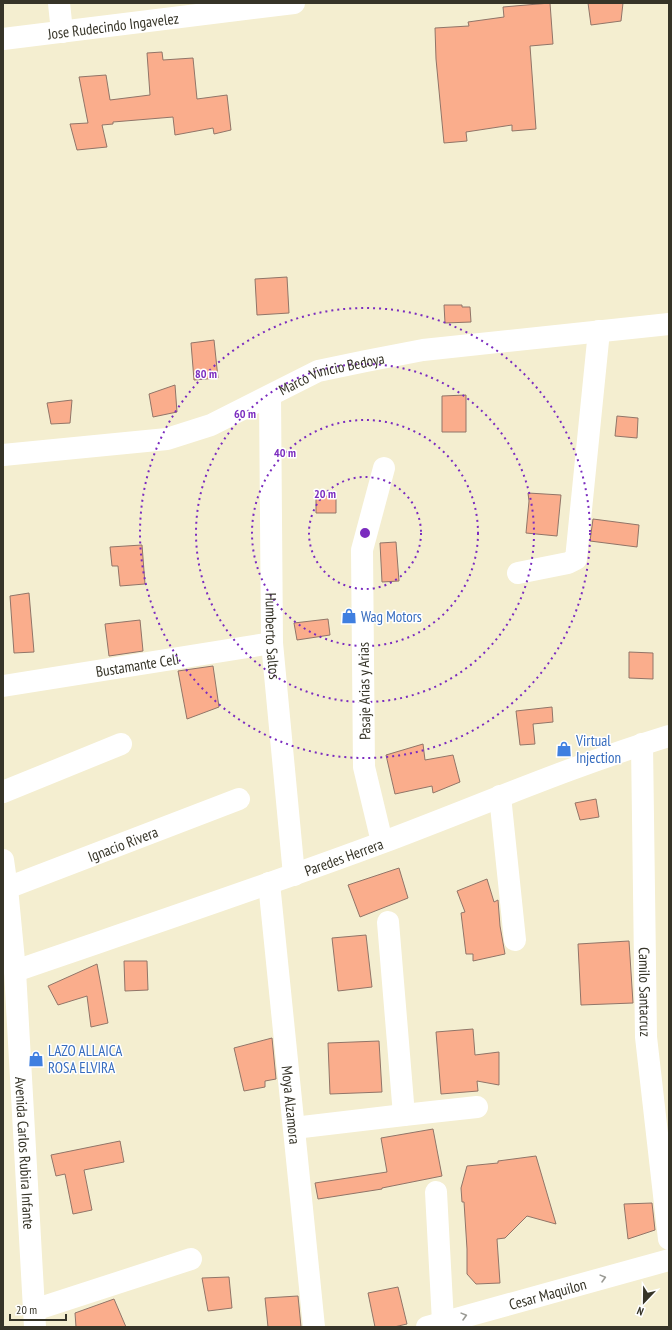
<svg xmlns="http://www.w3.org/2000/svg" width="672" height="1330" viewBox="0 0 672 1330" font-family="'PT Sans Narrow',sans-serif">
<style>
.building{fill:#faad8c;stroke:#917568}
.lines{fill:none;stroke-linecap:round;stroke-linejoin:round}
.minor{stroke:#fff;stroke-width:22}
.oneway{stroke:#9a9a94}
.ring{fill:none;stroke:#7b2cbf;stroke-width:2;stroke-dasharray:2 4}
.labels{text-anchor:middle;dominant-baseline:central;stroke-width:3;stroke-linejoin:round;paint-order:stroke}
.street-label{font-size:15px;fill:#363428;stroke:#fff}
.shop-label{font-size:15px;fill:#366cbe;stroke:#fff;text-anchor:start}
.centre{fill:#7b2cbf;stroke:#fff;stroke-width:2}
.ring-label{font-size:12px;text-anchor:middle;font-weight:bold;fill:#7b2cbf;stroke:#fff;stroke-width:3;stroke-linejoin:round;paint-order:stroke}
</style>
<rect width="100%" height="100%" fill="#f4eed0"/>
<path class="building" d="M 550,3 L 553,44 L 530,46 L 536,129 L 512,131 L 512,125 L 466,132 L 467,141 L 444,143 L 436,59 L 435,28 L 469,26 L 468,22 L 504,17 L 503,7 Z
M 588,3 L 623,3 L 621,21 L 591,25 Z
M 162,52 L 163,60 L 193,58 L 197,99 L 227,95 L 231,130 L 214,134 L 213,128 L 175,135 L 173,117 L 113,122 L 113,124 L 102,125 L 107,147 L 77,150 L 70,124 L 88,123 L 79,77 L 106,75 L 110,100 L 150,95 L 147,53 Z
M 287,277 L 289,313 L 257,315 L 255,279 Z
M 444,305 L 462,305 L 462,307 L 470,307 L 471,322 L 445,323 Z
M 214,340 L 218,378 L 194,380 L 191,343 Z
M 175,385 L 177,412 L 153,417 L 149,394 Z
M 466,395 L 466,432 L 442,432 L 442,396 Z
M 72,400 L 70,423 L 51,424 L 47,403 Z
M 617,416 L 638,418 L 637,438 L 615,436 Z
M 528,493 L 561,495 L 557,536 L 526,533 L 529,501 Z
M 316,496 L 336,496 L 336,513 L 316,513 Z
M 593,519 L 639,525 L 637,547 L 590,541 Z
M 396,542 L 399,581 L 382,582 L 380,543 Z
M 142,545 L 145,584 L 120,586 L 118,566 L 112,566 L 110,547 Z
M 29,593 L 34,652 L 14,653 L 10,596 Z
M 328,619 L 330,635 L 297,640 L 294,623 Z
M 140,620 L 143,651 L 109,656 L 105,624 Z
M 629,652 L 653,653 L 653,679 L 629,678 Z
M 213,666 L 219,707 L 187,719 L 178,671 Z
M 552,707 L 553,722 L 533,724 L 535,744 L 520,745 L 516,711 Z
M 423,744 L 425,760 L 453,755 L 460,782 L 433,793 L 432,786 L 395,794 L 386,755 Z
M 596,799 L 599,817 L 580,820 L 575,803 Z
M 399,868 L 408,898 L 360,917 L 348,885 Z
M 487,879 L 494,902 L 498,900 L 500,926 L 505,954 L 473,961 L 473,954 L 466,954 L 461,913 L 465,912 L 457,891 Z
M 366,935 L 372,987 L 338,991 L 332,938 Z
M 629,941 L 633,1003 L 581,1005 L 578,944 Z
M 124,961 L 147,961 L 148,990 L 125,991 Z
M 97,964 L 108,1023 L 91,1027 L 87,996 L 58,1005 L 48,986 Z
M 473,1029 L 475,1055 L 499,1052 L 499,1085 L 477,1081 L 478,1091 L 441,1094 L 436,1032 Z
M 272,1038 L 276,1079 L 265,1081 L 265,1087 L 244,1091 L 234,1048 Z
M 379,1041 L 382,1092 L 330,1094 L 328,1043 Z
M 433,1129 L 442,1176 L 382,1188 L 382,1189 L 318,1199 L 315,1183 L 387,1172 L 381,1138 Z
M 120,1141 L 124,1162 L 84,1170 L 92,1210 L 73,1214 L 65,1174 L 56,1176 L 51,1155 Z
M 536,1156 L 556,1224 L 527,1216 L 505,1238 L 497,1239 L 500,1283 L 476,1284 L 467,1274 L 467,1249 L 464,1202 L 462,1202 L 461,1188 L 467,1166 L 498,1163 L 498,1161 Z
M 652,1203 L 655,1230 L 628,1239 L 624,1204 Z
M 229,1277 L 232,1308 L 208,1311 L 202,1278 Z
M 398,1287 L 407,1324 L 394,1327 L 375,1327 L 368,1293 Z
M 298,1296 L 301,1327 L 268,1327 L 265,1298 Z
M 114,1299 L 126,1327 L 76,1327 L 75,1313 Z"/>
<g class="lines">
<g class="minor">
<path d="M 59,3 L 62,32"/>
<path id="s1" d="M 3,39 L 294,3"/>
<path id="s2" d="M 270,396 L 272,643 L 294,875"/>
<path id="s3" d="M 3,455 L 167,439 L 211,425 L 318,371 L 366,361 L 423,350 L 669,324"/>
<path d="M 518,573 L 568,563 L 576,559 L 599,331"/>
<path id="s4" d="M 3,686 L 272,643"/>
<path id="s5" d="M 642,744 L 646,1037 L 669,1239"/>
<path d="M 3,792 L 121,744"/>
<path d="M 500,796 L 515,940"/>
<path d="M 382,842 L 364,767 L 362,550 L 384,468"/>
<path id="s6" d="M 3,860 L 7,888 L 15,971 L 35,1327"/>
<path id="s7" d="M 269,883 L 314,1327"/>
<path id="s8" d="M 7,888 L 239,799"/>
<path id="s9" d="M 15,971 C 137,929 260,888 381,843 C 477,807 571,766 669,736"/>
<path d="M 404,1115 L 477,1107"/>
<path d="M 294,1128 L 404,1115 L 388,922"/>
<path d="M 436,1192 L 443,1322"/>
<path d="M 34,1310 L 191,1259"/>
<path id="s10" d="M 427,1327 L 669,1260"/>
</g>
</g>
<defs><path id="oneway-chevron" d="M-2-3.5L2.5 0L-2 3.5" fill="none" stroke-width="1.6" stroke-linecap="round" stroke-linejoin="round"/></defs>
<g class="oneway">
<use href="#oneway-chevron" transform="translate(603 1278) rotate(-15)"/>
<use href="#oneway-chevron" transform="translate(464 1316) rotate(-15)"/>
</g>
<g class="ring">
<circle cx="365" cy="533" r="56"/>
<circle cx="365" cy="533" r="113"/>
<circle cx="365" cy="533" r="169"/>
<circle cx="365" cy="533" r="225"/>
</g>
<defs>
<symbol id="shop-bare" viewBox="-9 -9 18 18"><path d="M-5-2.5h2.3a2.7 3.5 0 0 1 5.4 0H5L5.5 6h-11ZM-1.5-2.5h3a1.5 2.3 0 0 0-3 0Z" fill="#3f7fe0" stroke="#fff" stroke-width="2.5" paint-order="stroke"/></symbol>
</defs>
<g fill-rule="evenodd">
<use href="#shop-bare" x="338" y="605" width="22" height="22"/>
<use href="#shop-bare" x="553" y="738" width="22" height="22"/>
<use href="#shop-bare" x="25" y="1048" width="22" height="22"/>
</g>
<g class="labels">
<g class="street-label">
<text stroke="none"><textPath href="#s1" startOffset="111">Jose Rudecindo Ingavelez</textPath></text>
<text stroke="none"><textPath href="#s3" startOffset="343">Marco Vinicio Bedoya</textPath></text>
<text stroke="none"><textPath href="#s2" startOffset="240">Humberto Saltos</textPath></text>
<text stroke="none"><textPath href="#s4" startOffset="136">Bustamante Celi</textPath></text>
<text transform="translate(364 691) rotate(-91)">Pasaje Arias y Arias</text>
<text stroke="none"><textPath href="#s8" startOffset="124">Ignacio Rivera</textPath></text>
<text stroke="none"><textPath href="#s9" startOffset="348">Paredes Herrera</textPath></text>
<text stroke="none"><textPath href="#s5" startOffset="248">Camilo Santacruz</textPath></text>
<text stroke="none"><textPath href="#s7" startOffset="223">Moya Alzamora</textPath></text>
<text stroke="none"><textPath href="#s6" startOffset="294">Avenida Carlos Rubira Infante</textPath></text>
<text stroke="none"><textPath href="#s10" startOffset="125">Cesar Maquilon</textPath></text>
</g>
<g class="shop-label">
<text x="361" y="616">Wag Motors</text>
<text x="576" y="740">Virtual<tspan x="576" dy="17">Injection</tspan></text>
<text x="48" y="1050">LAZO ALLAICA<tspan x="48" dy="17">ROSA ELVIRA</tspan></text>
</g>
</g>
<circle cx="365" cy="533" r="6" class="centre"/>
<g class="ring-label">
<text x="206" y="378">80 m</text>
<text x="245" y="418">60 m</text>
<text x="285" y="457">40 m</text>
<text x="325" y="498">20 m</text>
</g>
<rect width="672" height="1330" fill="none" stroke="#363428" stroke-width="8"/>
<g transform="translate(644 1302) rotate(202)" stroke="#ffffff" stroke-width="3" paint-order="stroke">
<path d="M0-3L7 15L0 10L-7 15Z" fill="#363428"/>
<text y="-6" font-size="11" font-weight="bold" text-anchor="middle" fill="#363428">N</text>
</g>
<path d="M10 1314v6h56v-6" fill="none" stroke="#363428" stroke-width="2"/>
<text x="16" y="1314" font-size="12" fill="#363428" stroke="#ffffff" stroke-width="3" paint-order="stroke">20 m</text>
</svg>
